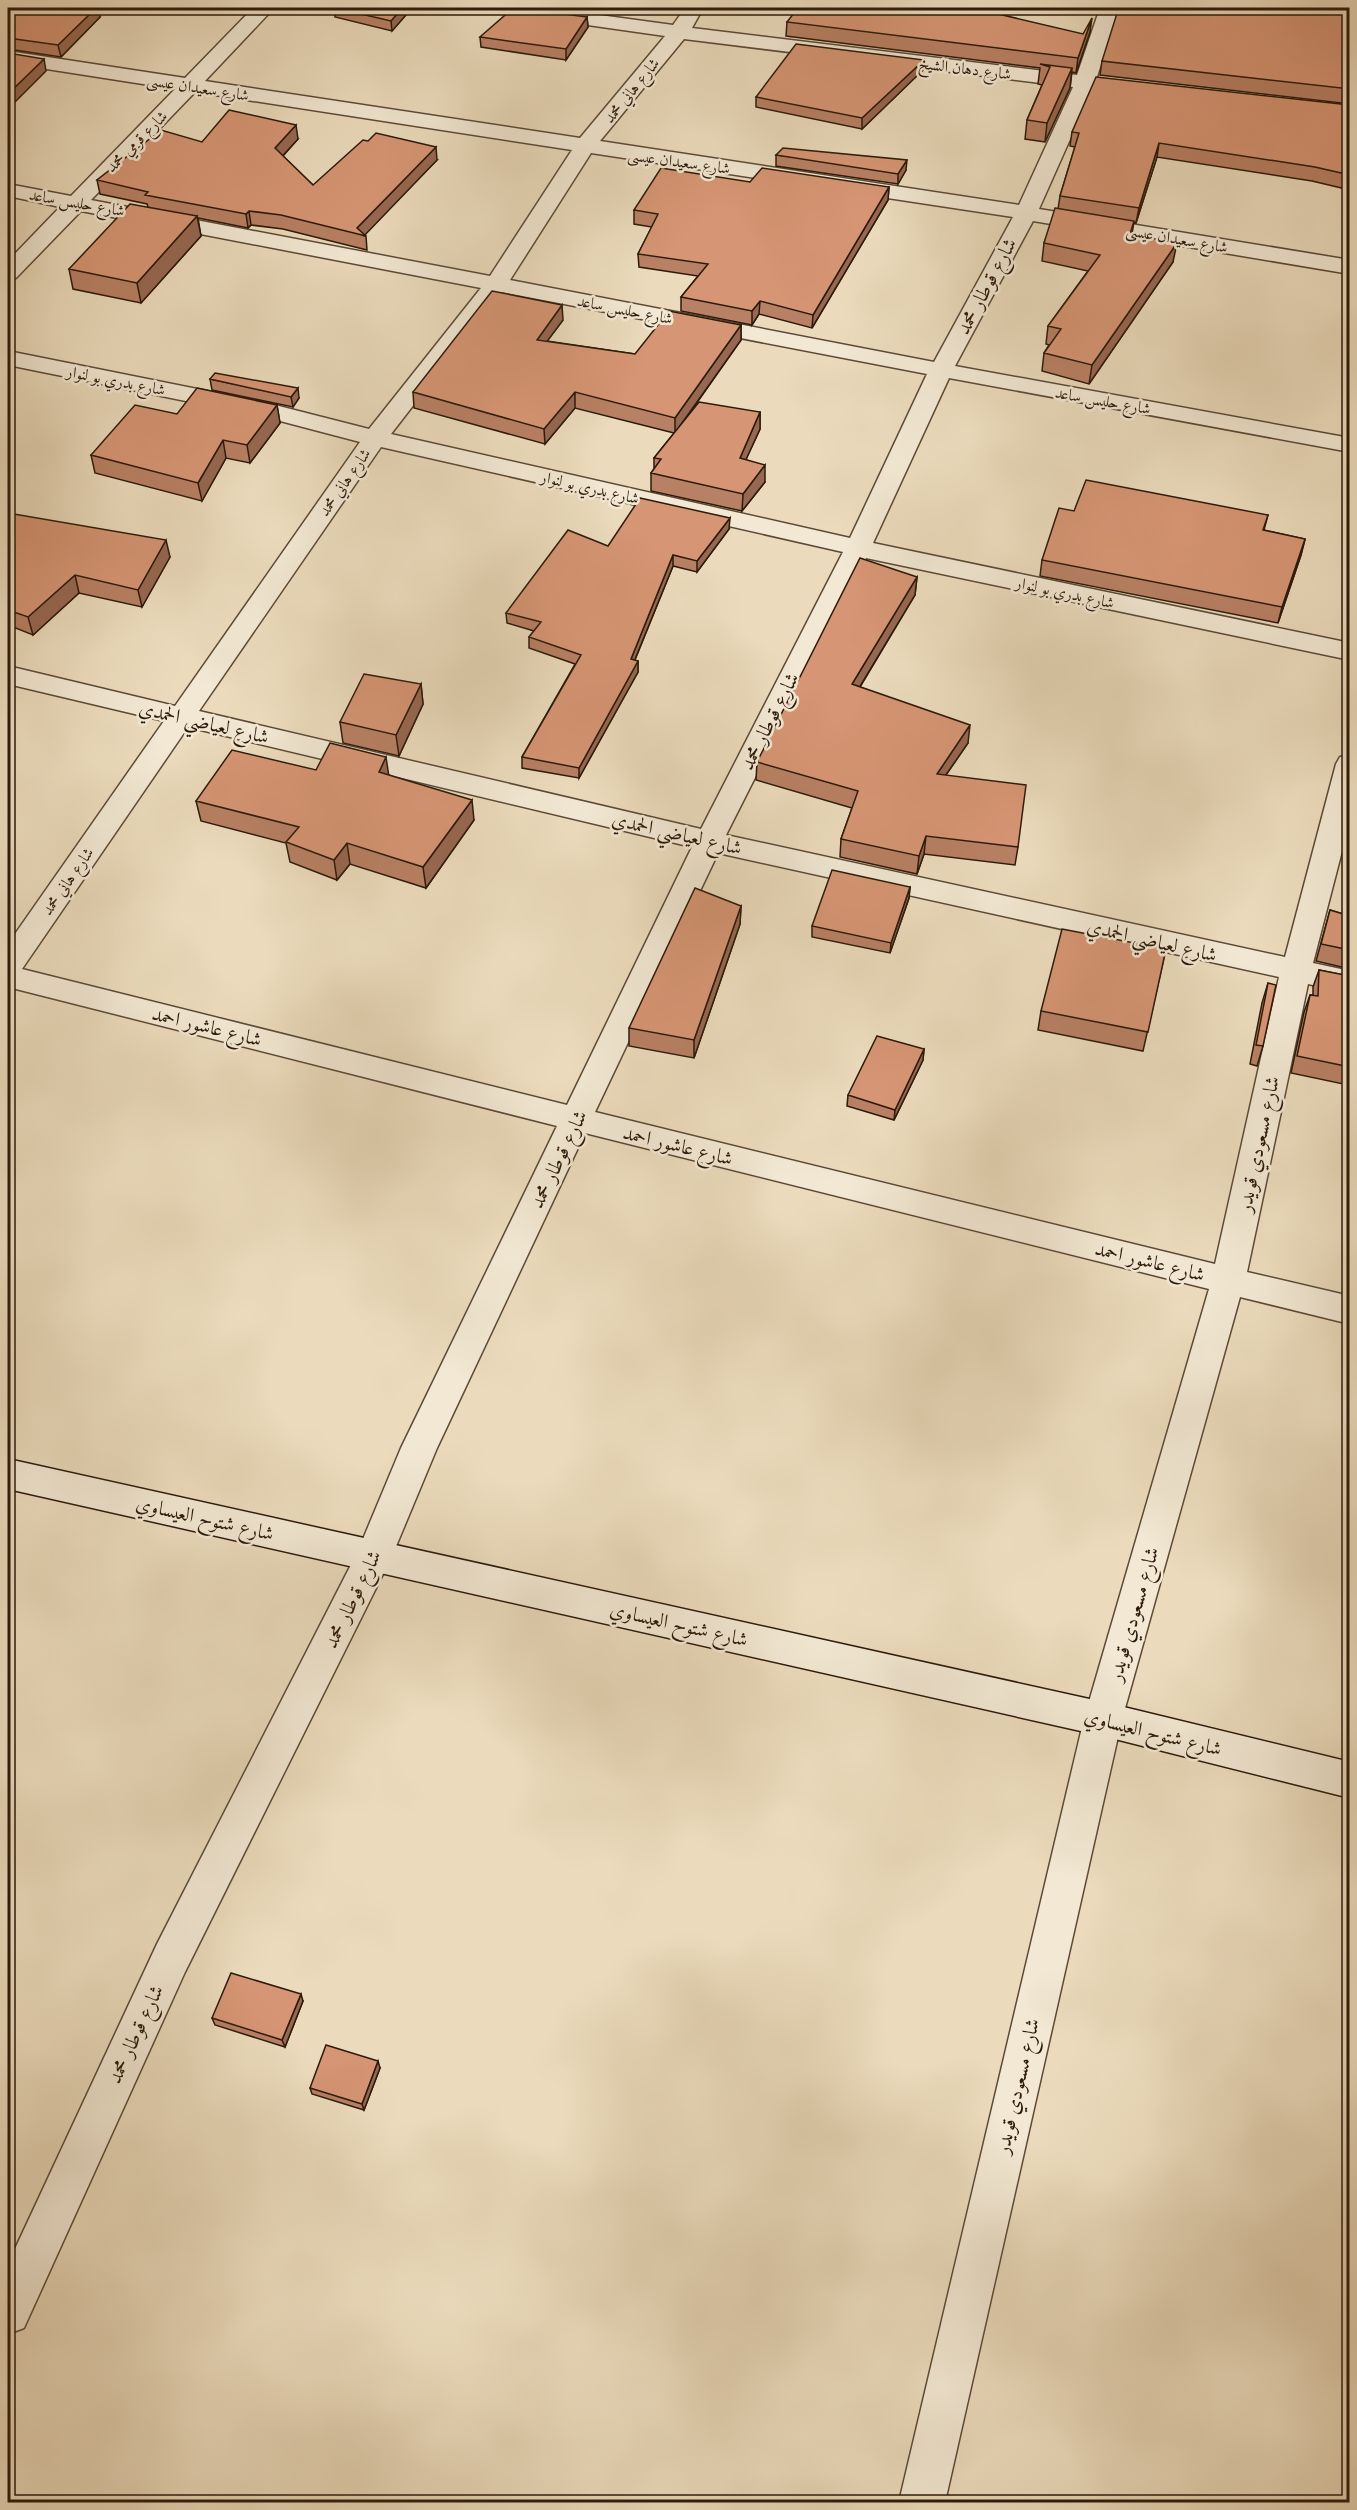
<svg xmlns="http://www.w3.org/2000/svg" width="1357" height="2510" viewBox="0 0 1357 2510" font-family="'Libre Caslon Text',Amiri,serif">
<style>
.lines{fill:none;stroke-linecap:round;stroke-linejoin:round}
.street-casing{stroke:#5c4a37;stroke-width:3}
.secondary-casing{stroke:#2c1a0b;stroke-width:3}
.street{fill:#f2e8d3;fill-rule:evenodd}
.secondary{fill:#f2e8d3;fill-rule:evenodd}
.wall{fill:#b88064;stroke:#2c1a0b;stroke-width:1.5}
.shaded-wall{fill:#966851;stroke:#2c1a0b;stroke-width:1.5}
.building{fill:#d69574;stroke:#2c1a0b;stroke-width:1.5}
.labels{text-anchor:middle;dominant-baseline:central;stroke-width:5;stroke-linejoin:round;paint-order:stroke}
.far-street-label{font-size:16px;fill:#2c1a0b;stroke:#f2e8d3}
.street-label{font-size:20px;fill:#2c1a0b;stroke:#f2e8d3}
</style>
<rect width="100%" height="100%" fill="#ebdbbc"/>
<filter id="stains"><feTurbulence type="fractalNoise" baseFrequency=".00333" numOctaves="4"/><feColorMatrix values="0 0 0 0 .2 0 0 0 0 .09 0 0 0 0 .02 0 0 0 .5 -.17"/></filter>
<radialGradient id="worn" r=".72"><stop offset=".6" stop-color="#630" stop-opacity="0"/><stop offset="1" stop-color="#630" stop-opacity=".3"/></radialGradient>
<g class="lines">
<defs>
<path id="street" d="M 253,8 L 274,8 L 205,81 L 580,138 L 665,36 L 510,14 L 503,12 L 501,8 L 548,8 L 673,25 L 685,8 L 703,8 L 692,28 L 1077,75 L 1100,8 L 1119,8 L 1095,83 L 1039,209 L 1350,260 L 1350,274 L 1033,221 L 955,366 L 1350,438 L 1350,452 L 949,378 L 873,543 L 1350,643 L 1350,660 L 866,558 L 726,835 L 1285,957 L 1336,764 L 1340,757 L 1350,755 L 1350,820 L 1313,963 L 1350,971 L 1350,993 L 1308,984 L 1247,1272 L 1350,1296 L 1350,1324 L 1240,1297 L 1122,1719 L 945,2502 L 899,2502 L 1084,1719 L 1209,1289 L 585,1133 L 437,1448 L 392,1556 L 185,1972 L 24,2328 L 8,2334 L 8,2264 L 157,1944 L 358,1551 L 401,1448 L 557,1126 L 8,987 L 8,944 L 164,721 L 8,684 L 8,666 L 175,706 L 360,442 L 265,417 L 8,365 L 8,351 L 267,403 L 369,429 L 481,288 L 81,211 L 16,278 L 8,280 L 8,261 L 60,207 L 8,196 L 8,184 L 71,196 L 175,89 L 8,63 L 8,51 L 185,78 ZM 684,39 L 1073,87 L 1019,205 L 600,141 ZM 195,92 L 572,150 L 490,276 L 91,200 ZM 591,153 L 1013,217 L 934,362 L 510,280 ZM 501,292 L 927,374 L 850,538 L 391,434 ZM 381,447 L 843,552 L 701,829 L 199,711 ZM 188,727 L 692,847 L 567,1105 L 22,969 ZM 718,853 L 1279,977 L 1215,1264 L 595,1112 Z"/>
<path id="secondary" d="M 8,1459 L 1103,1702 L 1350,1762 L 1350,1798 L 1103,1736 L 8,1489 Z"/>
</defs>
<use href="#street" class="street-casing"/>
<use href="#secondary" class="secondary-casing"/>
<use href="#street" class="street"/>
<use href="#secondary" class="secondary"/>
</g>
<path class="wall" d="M 8,8 L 100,17 L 61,57 L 8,49 Z
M 334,8 L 412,8 L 392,31 L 335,17 Z
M 563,8 L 600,8 L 597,12 Z
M 1350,8 L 1350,104 L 1100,75 L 1102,61 L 1136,13 L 1202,12 Z
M 587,17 L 588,27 L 566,60 L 481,47 L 480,37 Z
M 787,22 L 1083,34 L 1090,32 L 1076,73 L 1072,72 L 1070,88 L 1045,142 L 1025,139 L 1027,120 L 1042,85 L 1038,84 L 1040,68 L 786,36 Z
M 923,70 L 862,129 L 756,107 L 756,97 Z
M 1350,105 L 1350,190 L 1312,181 L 1157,157 L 1136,223 L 1134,222 L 1132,234 L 1173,262 L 1089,384 L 1042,371 L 1044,353 L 1049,345 L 1046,344 L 1048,326 L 1088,271 L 1042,261 L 1044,243 L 1058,209 L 1060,196 L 1075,147 L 1070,146 L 1072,132 Z
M 298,139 L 283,156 L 313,185 L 437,160 L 364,235 L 366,236 L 367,250 L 283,229 L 251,225 L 248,228 L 198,218 L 201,236 L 141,303 L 73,289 L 69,269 L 148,207 L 147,204 L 100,194 L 97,180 L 202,142 Z
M 776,155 L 906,170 L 898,184 L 776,166 Z
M 750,182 L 889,187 L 888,200 L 812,328 L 759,314 L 752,325 L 681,311 L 681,297 L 698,276 L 639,267 L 638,254 L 652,227 L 634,224 L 634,210 Z
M 563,320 L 547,341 L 635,354 L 741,325 L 741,340 L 682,424 L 760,412 L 760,429 L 746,459 L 765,482 L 742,511 L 651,491 L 651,473 L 654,469 L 654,458 L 674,433 L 575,408 L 545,444 L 414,408 L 413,392 Z
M 210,379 L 299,398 L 293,407 L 212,390 Z
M 277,405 L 280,423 L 250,463 L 226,458 L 202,501 L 95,473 L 91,455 L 177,414 Z
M 1074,511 L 1268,515 L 1264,530 L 1305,539 L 1301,555 L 1278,623 L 1040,576 L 1042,560 Z
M 8,513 L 170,557 L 142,607 L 79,593 L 33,635 L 8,625 Z
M 729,529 L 697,572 L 673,566 L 635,660 L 638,661 L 638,672 L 579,778 L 522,768 L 522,757 L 575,664 L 529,648 L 529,637 L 534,631 L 507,623 L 506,613 L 608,546 Z
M 917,577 L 915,595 L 860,687 L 968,743 L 946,775 L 1018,847 L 1015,865 L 924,854 L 917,874 L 840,857 L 841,839 L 852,808 L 756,780 L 757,762 Z
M 421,684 L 423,704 L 399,756 L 343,743 L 340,722 Z
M 316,770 L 389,775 L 474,820 L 426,888 L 350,864 L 337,880 L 290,862 L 286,843 L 201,821 L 196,801 Z
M 910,887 L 909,898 L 890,953 L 812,937 L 812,926 Z
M 741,906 L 740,924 L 694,1058 L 629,1046 L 629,1028 Z
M 1330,910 L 1350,916 L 1350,969 L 1316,961 Z
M 1166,949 L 1143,1051 L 1038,1030 L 1041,1011 Z
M 1319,970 L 1350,976 L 1350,1081 L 1348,1085 L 1291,1073 L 1304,1012 L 1310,995 L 1313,995 L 1313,987 Z
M 1268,983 L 1263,1046 L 1257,1066 L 1250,1064 L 1262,1003 Z
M 924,1049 L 923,1060 L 894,1120 L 847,1106 L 848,1095 Z
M 303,2001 L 285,2047 L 215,2025 L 212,2018 Z
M 380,2068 L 364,2110 L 312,2094 L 310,2088 Z"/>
<path class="shaded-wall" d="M 96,8 L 99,8 L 100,17 L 61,57 L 58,45 Z
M 402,8 L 412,8 L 392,31 L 391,21 Z
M 587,17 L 588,27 L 566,60 L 566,49 Z
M 1092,18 L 1090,32 L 1076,73 L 1078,58 Z
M 44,59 L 46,71 L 8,109 L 8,94 Z
M 924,60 L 923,70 L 862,129 L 862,118 Z
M 1072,68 L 1070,88 L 1045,142 L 1047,123 Z
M 296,125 L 298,139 L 277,162 L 275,148 Z
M 1159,143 L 1157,157 L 1136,223 L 1139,208 Z
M 436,147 L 437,160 L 364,236 L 357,228 Z
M 907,160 L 906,170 L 898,184 L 898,174 Z
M 889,187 L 888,200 L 812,328 L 813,315 Z
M 249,211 L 251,225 L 248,228 L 246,214 Z
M 197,216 L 201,236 L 141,303 L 137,283 Z
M 1177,243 L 1173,262 L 1089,384 L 1092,365 Z
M 760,301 L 759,314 L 752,325 L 752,311 Z
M 562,305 L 563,320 L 537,355 L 537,340 Z
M 741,325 L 741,340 L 675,433 L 675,418 Z
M 298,388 L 299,398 L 293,407 L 291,397 Z
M 575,392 L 575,408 L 545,444 L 544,429 Z
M 277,405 L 280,423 L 250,463 L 247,445 Z
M 760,412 L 760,429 L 739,475 L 740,458 Z
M 223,440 L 226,458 L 202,501 L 198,483 Z
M 765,465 L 765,482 L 742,511 L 743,494 Z
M 730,518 L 729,529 L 697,572 L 697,561 Z
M 1305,539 L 1301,555 L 1278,623 L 1282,607 Z
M 166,540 L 170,557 L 142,607 L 138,590 Z
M 673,555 L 673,566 L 631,669 L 631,659 Z
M 75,575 L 79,593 L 33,635 L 28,617 Z
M 917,577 L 915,595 L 850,703 L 852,684 Z
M 638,661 L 638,672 L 579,778 L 579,768 Z
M 421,684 L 423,704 L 399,756 L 396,735 Z
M 970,725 L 968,743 L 934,792 L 937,774 Z
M 386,757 L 389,777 L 379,772 Z
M 472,800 L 474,820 L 426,888 L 423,867 Z
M 926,836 L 924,854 L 917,874 L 919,856 Z
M 347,843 L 350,864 L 337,880 L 334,860 Z
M 910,887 L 909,898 L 890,953 L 891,943 Z
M 741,906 L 740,924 L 694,1058 L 694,1040 Z
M 924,1049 L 923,1060 L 894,1120 L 895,1110 Z
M 301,1994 L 303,2001 L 285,2047 L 282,2040 Z
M 378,2061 L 380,2068 L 364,2110 L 362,2104 Z"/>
<path class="building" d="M 8,8 L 96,8 L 58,45 L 8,38 Z
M 335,8 L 402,8 L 391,21 Z
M 513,8 L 519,8 L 587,17 L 566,49 L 480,37 Z
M 798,8 L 973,8 L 1083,34 L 1092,18 L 1078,58 L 787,22 Z
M 1139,8 L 1180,8 L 1202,12 L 1204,8 L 1350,8 L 1350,89 L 1102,61 L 1118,10 L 1136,13 Z
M 796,44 L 924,60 L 862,118 L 756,97 Z
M 8,53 L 44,59 L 8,94 Z
M 1040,64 L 1072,68 L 1047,123 L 1027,120 L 1050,67 Z
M 1096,77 L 1350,105 L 1350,175 L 1315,167 L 1159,143 L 1139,208 L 1060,196 L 1079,133 L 1072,132 Z
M 229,110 L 296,125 L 275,148 L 313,185 L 363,140 L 368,141 L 376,133 L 436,147 L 357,228 L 366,236 L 281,215 L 249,211 L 246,214 L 145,195 L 148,192 L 97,180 L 161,130 L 202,142 Z
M 783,148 L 907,160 L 898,174 L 776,155 Z
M 661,168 L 750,182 L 762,168 L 889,187 L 813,315 L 760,301 L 752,311 L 681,297 L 708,264 L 638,254 L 658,214 L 634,210 Z
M 130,204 L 197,216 L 137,283 L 69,269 Z
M 1055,208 L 1134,221 L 1130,234 L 1177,243 L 1092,365 L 1044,353 L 1061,329 L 1048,326 L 1100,255 L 1044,243 Z
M 492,291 L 562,305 L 537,340 L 635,354 L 669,311 L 741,325 L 675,418 L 575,392 L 544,429 L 413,392 Z
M 215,373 L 298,388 L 291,397 L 210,379 Z
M 197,388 L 277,405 L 247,445 L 223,440 L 198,483 L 91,455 L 135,405 L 177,414 Z
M 699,402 L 760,412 L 740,458 L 765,465 L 743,494 L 651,473 L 661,459 L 654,458 Z
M 1086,480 L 1268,515 L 1263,530 L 1305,539 L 1282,607 L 1042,560 L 1059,508 L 1074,511 Z
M 640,498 L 730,518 L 697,561 L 673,555 L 631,659 L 638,661 L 579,768 L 522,757 L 581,655 L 529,637 L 541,622 L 506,613 L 568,530 L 608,546 Z
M 8,513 L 166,540 L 138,590 L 75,575 L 28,617 L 8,610 Z
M 860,558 L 917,577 L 852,684 L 970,725 L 937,774 L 1026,785 L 1018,847 L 926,836 L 919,856 L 841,839 L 858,791 L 757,762 Z
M 364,674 L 421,684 L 396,735 L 340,722 Z
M 330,743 L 386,757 L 379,772 L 472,800 L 423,867 L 347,843 L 334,860 L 286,842 L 299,827 L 196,801 L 232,750 L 316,770 Z
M 832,870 L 910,887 L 891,943 L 812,926 Z
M 695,888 L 741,906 L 694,1040 L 629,1028 Z
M 1330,910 L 1350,916 L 1350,950 L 1321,944 Z
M 1062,929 L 1166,949 L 1148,1032 L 1041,1011 Z
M 1319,970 L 1350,976 L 1350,1067 L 1297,1056 L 1310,995 L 1318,996 Z
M 1268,983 L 1276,985 L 1263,1046 L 1256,1045 Z
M 877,1036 L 924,1049 L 895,1110 L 848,1095 Z
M 231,1973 L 301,1994 L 282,2040 L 212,2018 Z
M 326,2045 L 378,2061 L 362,2104 L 310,2088 Z"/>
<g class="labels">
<g class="far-street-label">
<text transform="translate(965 68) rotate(7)">شارع دهان الشيخ</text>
<text transform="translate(198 87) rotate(9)">شارع سعيدان عيسى</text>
<text transform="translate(631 90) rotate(-51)">شارع هاني محمد</text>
<text transform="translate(136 141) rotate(-45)">شارع قرمي محمد</text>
<text transform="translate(679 161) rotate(8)">شارع سعيدان عيسى</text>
<text transform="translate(77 202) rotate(10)">شارع حليس ساعد</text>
<text transform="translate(1177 238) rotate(10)">شارع سعيدان عيسى</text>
<text transform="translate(625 309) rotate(11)">شارع حليس ساعد</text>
<text transform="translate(116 380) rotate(11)">شارع بدري بو لنوار</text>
<text transform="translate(1103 400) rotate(10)">شارع حليس ساعد</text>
<text transform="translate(344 482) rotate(-55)">شارع هاني محمد</text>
<text transform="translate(590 487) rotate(13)">شارع بدري بو لنوار</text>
<text transform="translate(1065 592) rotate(12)">شارع بدري بو لنوار</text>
<text transform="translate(67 881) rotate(-55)">شارع هاني محمد</text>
</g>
<g class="street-label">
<text transform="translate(986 286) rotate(-62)">شارع قوطار محمد</text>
<text transform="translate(769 721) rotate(-63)">شارع قوطار محمد</text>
<text transform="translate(204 722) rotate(13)">شارع لعياضي الحمدي</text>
<text transform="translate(677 833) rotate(13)">شارع لعياضي الحمدي</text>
<text transform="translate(1152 940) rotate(13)">شارع لعياضي الحمدي</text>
<text transform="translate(207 1026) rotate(14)">شارع عاشور احمد</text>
<text transform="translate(1258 1144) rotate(-78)">شارع مسعودي قويدر</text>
<text transform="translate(678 1145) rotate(14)">شارع عاشور احمد</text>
<text transform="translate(558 1159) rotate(-64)">شارع قوطار محمد</text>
<text transform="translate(1150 1261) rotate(14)">شارع عاشور احمد</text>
<text transform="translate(205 1518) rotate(13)">شارع شتوح العيساوي</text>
<text transform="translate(352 1599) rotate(-64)">شارع قوطار محمد</text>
<text transform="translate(1133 1614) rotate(-74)">شارع مسعودي قويدر</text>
<text transform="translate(679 1624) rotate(13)">شارع شتوح العيساوي</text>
<text transform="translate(1153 1732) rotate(14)">شارع شتوح العيساوي</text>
<text transform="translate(135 2034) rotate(-65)">شارع قوطار محمد</text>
<text transform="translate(1017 2086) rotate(-77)">شارع مسعودي قويدر</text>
</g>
</g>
<rect width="1357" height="2510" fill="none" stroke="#ebdbbc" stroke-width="30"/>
<rect x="9" y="9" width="1339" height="2492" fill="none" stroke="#2c1a0b" stroke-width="3"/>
<rect x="15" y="15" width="1327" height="2480" fill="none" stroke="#2c1a0b" stroke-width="1.5"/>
<rect width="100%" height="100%" filter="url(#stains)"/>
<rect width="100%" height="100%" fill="url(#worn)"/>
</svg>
